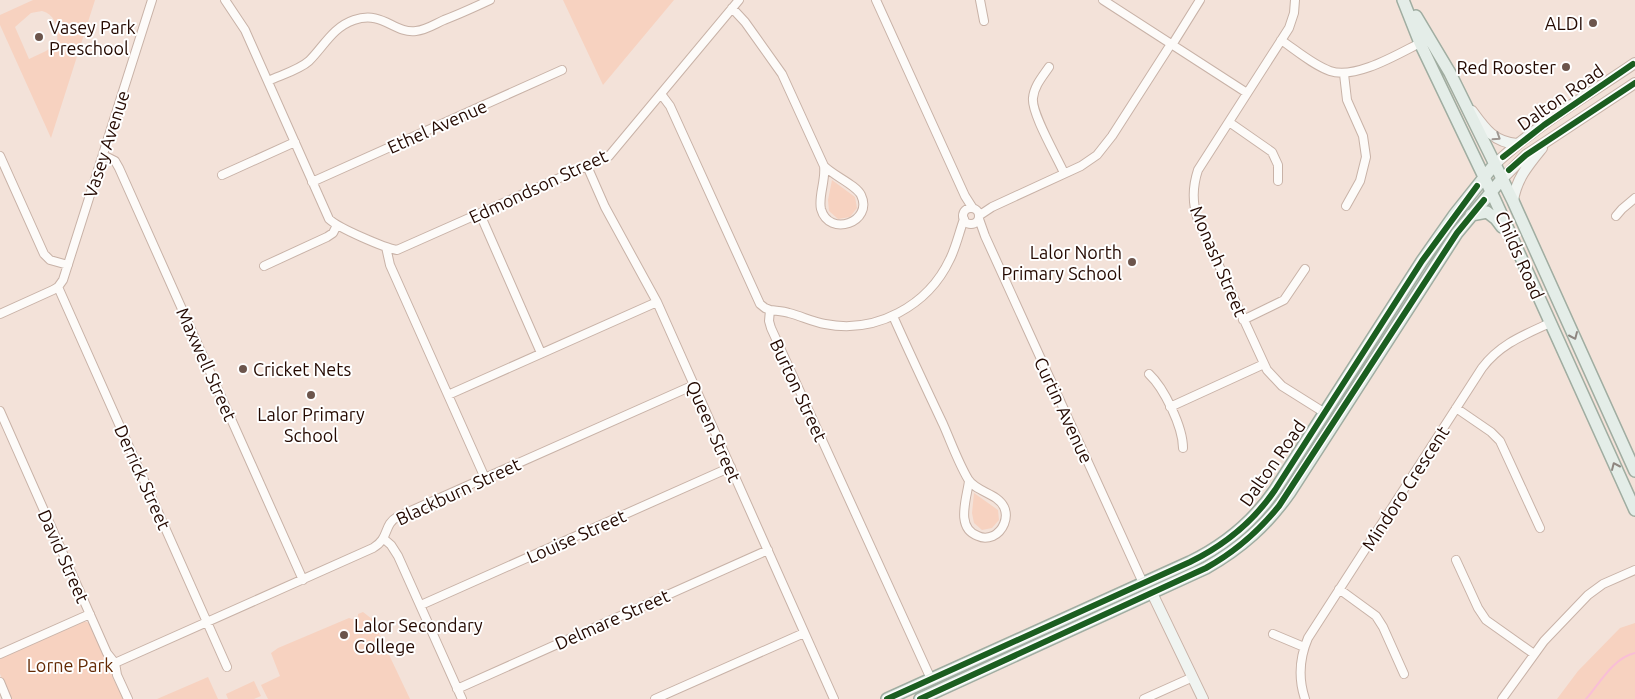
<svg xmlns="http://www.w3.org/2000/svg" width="1635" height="699" viewBox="0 0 1635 699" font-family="Ubuntu,sans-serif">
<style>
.green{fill:#f7d2c0;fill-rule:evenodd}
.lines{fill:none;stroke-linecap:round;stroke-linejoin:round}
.stream{stroke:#f9bed6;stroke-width:2}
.street-casing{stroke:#c8b2a7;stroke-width:10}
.secondary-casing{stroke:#c8b2a7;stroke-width:12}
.primary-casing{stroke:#a0ada1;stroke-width:14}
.street{stroke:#fdfbf9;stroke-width:8}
.secondary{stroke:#f0f4f1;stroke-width:10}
.primary{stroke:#e4ede8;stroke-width:11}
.cycleway-casing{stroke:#fff;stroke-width:9}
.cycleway{stroke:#1b5e20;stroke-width:6}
.oneway{stroke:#9e9691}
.oneway2{stroke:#8e8680}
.poi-dot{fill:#6c554c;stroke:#fff;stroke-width:2}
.labels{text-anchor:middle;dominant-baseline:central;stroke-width:4;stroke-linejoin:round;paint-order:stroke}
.poi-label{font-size:18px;fill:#240900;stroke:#fff;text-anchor:end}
.street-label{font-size:18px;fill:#240900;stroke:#fff}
.park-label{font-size:18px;fill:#642b05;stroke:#fff}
</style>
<rect width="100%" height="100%" fill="#f3e2d9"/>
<path class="green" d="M 33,0 L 95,0 L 51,138 L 0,25 L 0,15 ZM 42,11 C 57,15 58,30 57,43 L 46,51 L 29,59 L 15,27 L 31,13 Z
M 563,0 L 674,0 L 603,85 Z
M 832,180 L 855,197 L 857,208 L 850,217 L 838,219 L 829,211 L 828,200 Z
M 974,493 L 998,510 L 999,520 L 992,528 L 982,530 L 974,523 L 972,513 Z
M 363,612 L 372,619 L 410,699 L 268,699 L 261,685 L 280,676 L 271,653 L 278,648 L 349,618 L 352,619 L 358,617 L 358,614 Z
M 83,622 L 87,622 L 91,625 L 105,659 L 110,666 L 113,678 L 124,699 L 11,699 L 0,674 L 0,659 Z
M 1635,623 L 1635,699 L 1557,699 L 1578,671 L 1620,628 Z
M 208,677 L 218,699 L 157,699 Z
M 254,681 L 261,696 L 254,699 L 228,699 L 226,694 Z"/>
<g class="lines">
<path class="stream" d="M 1586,699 C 1600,683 1613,658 1635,653"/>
<defs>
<path id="street" d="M 225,0 L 245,30 L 329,219 C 338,228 385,248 397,250 L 609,156 L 739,0
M 876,0 L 965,196 L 972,207
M 980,0 L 984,21
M 1103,0 L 1247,93
M 1295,0 L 1294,13 L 1289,28 L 1198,170 C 1192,188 1192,203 1198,220 L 1267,370 L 1282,386 L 1325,413
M 732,8 L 745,22 L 782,74 L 824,166 C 834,176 856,185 861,195 C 874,222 829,238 821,209 C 818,197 826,180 824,166
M 1281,40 C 1297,51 1313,65 1330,71 C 1355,80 1398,54 1420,43
M 1172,45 L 1200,0
M 1049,67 C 1043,76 1034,86 1033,98 C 1031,113 1057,157 1064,173
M 1344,74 L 1347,100 L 1363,136 L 1366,157 L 1360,181 L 1346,206
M 268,81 C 281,75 299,70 309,61 C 324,46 333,27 354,20 C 383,10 394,34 416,31 C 426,30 435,24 444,20 C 460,14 475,7 490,0
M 661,94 L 670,106 L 760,304 L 765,308 L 770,310 L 769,321 L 771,328 L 931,679
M 1229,122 L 1272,152 L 1278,165 L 1278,181
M 103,155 L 115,161 L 119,168 L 303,580
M 0,156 L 44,254 L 50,260 L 68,265
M 587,166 L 605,207 L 657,302 L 834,699
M 222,175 L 295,142
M 312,182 L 562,70
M963 216a8 8 0 1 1 16 0a8 8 0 1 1-16 0Z
M 480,214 L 541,353
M 980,215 L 992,207 L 1081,166 L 1097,155 L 1112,136 L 1171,44
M 1616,216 L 1622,209 L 1635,198
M 979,219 L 985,236 L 1143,583
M 386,247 L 390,265 L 485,478
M 264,266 L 327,237 L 333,233 L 337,225
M 58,287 L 227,667
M 770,310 C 776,311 783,311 789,313 C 801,316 813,322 825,324 C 876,334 928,306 950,259 C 956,247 959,233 964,219
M 0,314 L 53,290 L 58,287 L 63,280 L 152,0
M 893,316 C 909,352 926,388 943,424 C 951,442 958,462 968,479 C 976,492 997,493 1004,507 C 1009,518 1003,531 993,536 C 988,538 982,538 978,536 C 955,528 967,498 969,481
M 1243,320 L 1284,300 L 1305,269
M 1149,374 C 1164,388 1183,427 1183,448
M 448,395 L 657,302
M 1170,407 L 1264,364
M 1456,408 L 1491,432 L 1500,441 L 1540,528
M 0,411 L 107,653 L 115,663 L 117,675 L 128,699
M 384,539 L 391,545 L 398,556 L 462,699
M 1456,560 L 1478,608 L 1486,620 L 1534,654
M 1339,589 L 1376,616 L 1383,627 L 1404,674
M 421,605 L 731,467
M 1273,634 L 1304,647
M 0,654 L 90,614
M 115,663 L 373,548 C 390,538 383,525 397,517 L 694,385
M 0,682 L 7,699
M 457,689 L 768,550
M 655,699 L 804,633
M 1144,699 L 1193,677
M 1305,699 C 1298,678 1299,659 1308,638 L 1482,368 C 1500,344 1524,335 1550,323
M 1502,699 L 1544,641 L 1588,595 L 1603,584 L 1635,570"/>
<path id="secondary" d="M 1472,111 C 1485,129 1494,142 1517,144
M 1494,165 C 1536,125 1588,95 1635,63
M 1502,179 L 1526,155 L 1635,83
M 1513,201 C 1516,179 1529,164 1542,148
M 1152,593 L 1203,699"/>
<path id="primary" d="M 1403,0 L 1420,43 L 1495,200 L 1635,510
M 1416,16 L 1450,73 L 1513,201 L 1635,471
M 1471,215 L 1487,212 L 1496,219 L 1502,227
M 887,699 L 1190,562 C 1225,545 1253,522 1275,490 L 1422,261 L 1455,214 L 1494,165
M 920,699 L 1206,568 C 1241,548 1267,525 1290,492 L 1457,233 L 1502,179"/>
</defs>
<use href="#street" class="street-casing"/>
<use href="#secondary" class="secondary-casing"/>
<use href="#primary" class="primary-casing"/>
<use href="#street" class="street"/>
<use href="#secondary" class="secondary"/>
<use href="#primary" class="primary"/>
<defs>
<path id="cycleway" d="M 1503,157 L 1544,125 L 1633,64
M 1509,170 L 1526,155 L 1635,83
M 887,699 L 1190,562 C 1225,545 1253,522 1275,490 L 1422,261 L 1477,186
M 920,699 L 1206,568 C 1235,552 1258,532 1279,506 L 1457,233 L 1484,200"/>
</defs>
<use href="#cycleway" class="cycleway-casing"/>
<use href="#cycleway" class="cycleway"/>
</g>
<defs><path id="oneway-chevron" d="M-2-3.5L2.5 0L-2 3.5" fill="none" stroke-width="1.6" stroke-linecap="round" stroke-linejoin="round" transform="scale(1.25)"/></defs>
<use class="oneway" href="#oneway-chevron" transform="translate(1497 137) rotate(33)"/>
<g class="oneway2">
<use href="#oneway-chevron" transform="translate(1574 336) rotate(66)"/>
<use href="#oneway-chevron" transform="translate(1615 466) rotate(-114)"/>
</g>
<g class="poi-dot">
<circle cx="1593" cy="23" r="5"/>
<circle cx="39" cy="37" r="5"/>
<circle cx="1566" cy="67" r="5"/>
<circle cx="1132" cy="262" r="5"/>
<circle cx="243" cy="369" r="5"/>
<circle cx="311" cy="395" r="5"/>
<circle cx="344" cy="635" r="5"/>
</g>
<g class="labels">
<g class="poi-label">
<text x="1583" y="23">ALDI</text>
<text x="49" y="27" text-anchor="start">Vasey Park<tspan x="49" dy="21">Preschool</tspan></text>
<text x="1556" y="67">Red Rooster</text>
<text x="1122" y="252">Lalor North<tspan x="1122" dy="21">Primary School</tspan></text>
<text x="253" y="369" text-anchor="start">Cricket Nets</text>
<text x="311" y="414" text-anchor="middle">Lalor Primary<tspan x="311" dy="21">School</tspan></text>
<text x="354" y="625" text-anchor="start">Lalor Secondary<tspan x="354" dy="21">College</tspan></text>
</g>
<g class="street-label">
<text transform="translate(1560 97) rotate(-35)">Dalton Road</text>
<text transform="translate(437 126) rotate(-24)">Ethel Avenue</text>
<text transform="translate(106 144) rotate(-72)">Vasey Avenue</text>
<text transform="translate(538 186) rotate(-25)">Edmondson Street</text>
<text transform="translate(1520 255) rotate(66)">Childs Road</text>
<text transform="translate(1219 261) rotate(67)">Monash Street</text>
<text transform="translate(207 364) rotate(66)">Maxwell Street</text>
<text transform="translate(799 390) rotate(65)">Burton Street</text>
<text transform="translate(1064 410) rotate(65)">Curtin Avenue</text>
<text transform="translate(714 431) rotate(66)">Queen Street</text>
<text transform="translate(1272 463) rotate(-55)">Dalton Road</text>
<text transform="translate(143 477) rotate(66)">Derrick Street</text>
<text transform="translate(1405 488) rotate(-57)">Mindoro Crescent</text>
<text transform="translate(458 491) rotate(-25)">Blackburn Street</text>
<text transform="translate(576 536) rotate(-24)">Louise Street</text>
<text transform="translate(64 556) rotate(66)">David Street</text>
<text transform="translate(612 619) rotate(-24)">Delmare Street</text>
</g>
<g class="park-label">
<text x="70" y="665">Lorne Park</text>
</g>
</g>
</svg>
